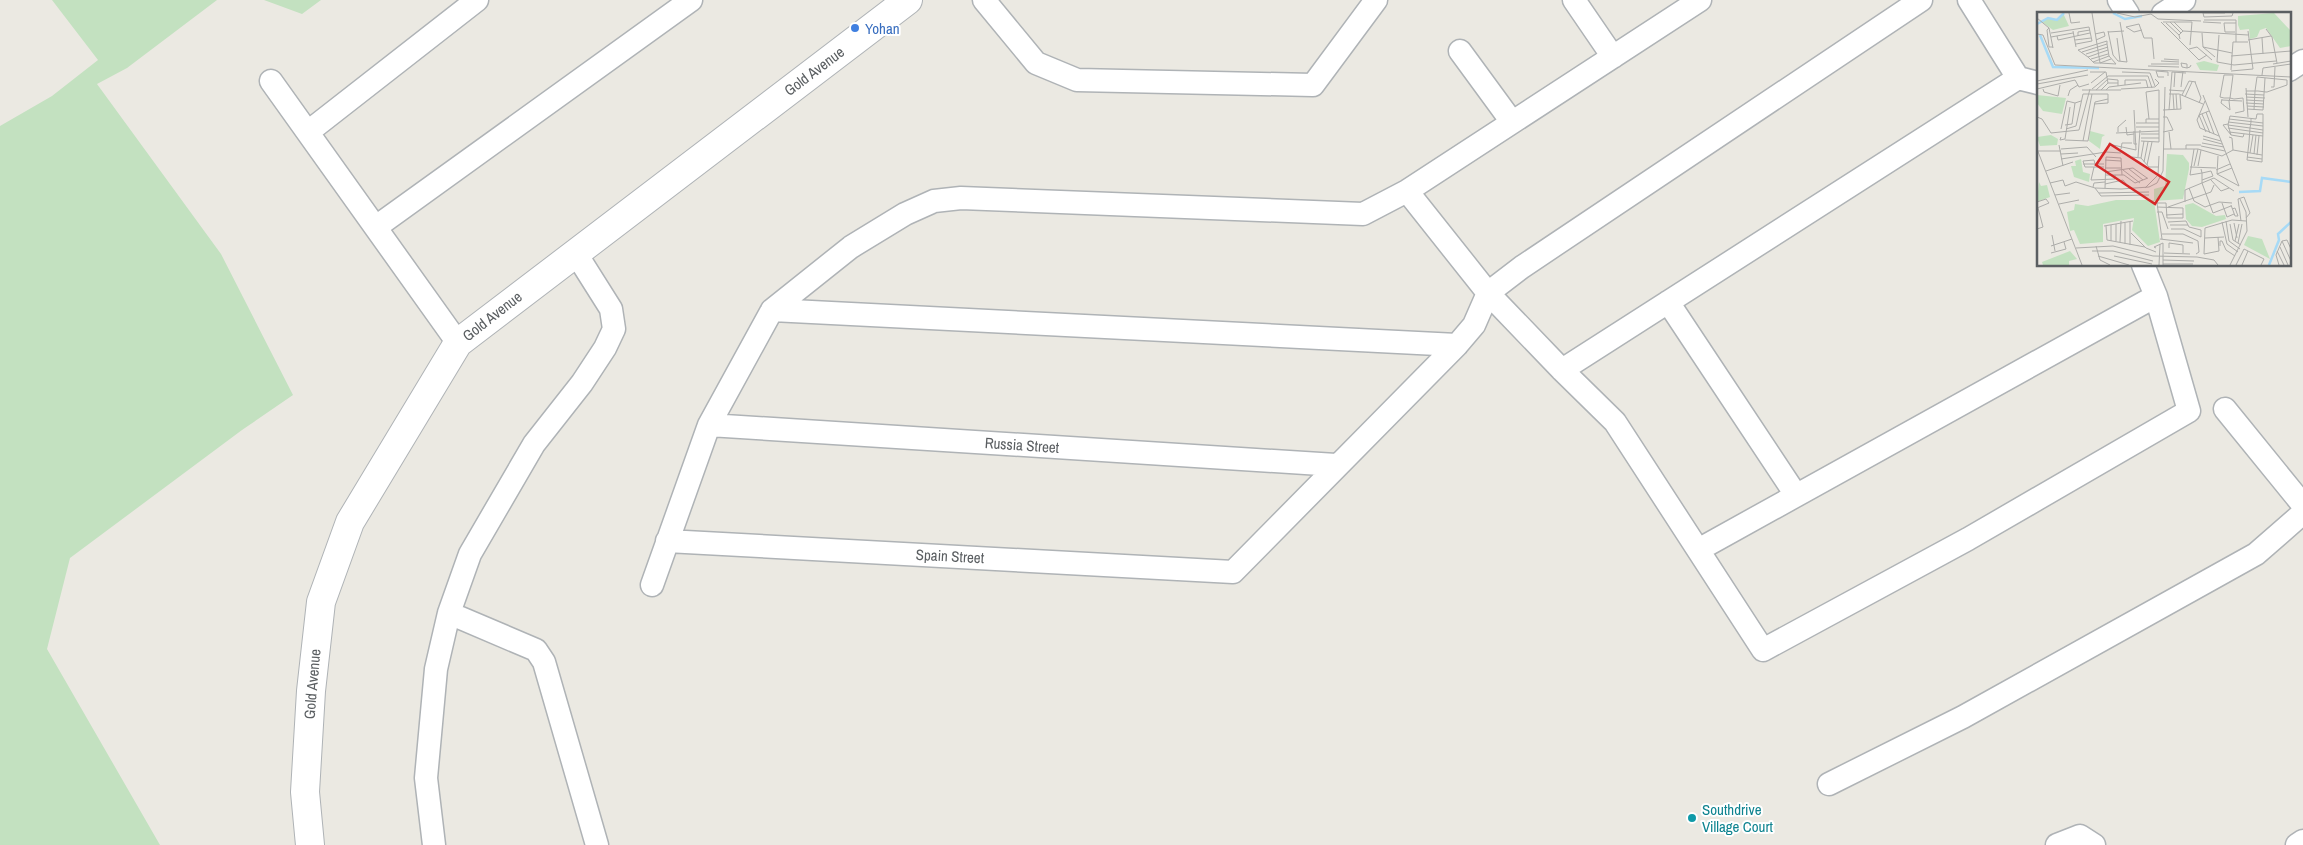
<svg xmlns="http://www.w3.org/2000/svg" width="2303" height="845" viewBox="0 0 2303 845" font-family="'Archivo Narrow',sans-serif">
<style>
.grass{fill:#c3e1c0}
.lines{fill:none;stroke-linecap:round;stroke-linejoin:round}
.minor-casing{stroke:#afb3b6;stroke-width:25}
.tertiary-casing{stroke:#afb3b6;stroke-width:30}
.minor{stroke:#fff;stroke-width:22}
.tertiary{stroke:#fff;stroke-width:28}
.shop-dot{fill:#3f7fe0;stroke:#fff;stroke-width:2}
.culture-dot{fill:#0f9aa8;stroke:#fff;stroke-width:2}
.labels{text-anchor:middle;dominant-baseline:central;stroke-width:4;stroke-linejoin:round;paint-order:stroke}
.shop-label{font-size:15px;fill:#366cbe;stroke:#fff;text-anchor:start}
.street-label{font-size:15px;fill:#5a5e61;stroke:#fff}
.culture-label{font-size:15px;fill:#0d838f;stroke:#fff;text-anchor:start}
.inset-river{fill:none;stroke:#a7daf6;stroke-width:2.5}
.inset-road{fill:none;stroke:#adadaa;stroke-width:1}
.view{fill:#d62828;fill-opacity:0.15;stroke:#d62828;stroke-width:2.5}
.inset-edge{fill:none;stroke:#5a5e61;stroke-width:2.5}
</style>
<rect width="100%" height="100%" fill="#ebe9e2"/>
<path class="grass" d="M 52,0 L 217,0 L 127,68 L 97,84 L 221,254 L 293,395 L 242,430 L 70,558 L 47,649 L 160,845 L 0,845 L 0,126 L 52,96 L 98,60 Z
M 264,0 L 321,0 L 302,14 Z"/>
<g class="lines">
<defs>
<path id="minor" d="M 984,0 L 1036,63 L 1077,80 L 1313,85 L 1376,0
M 1574,0 L 1613,57
M 1969,0 L 2018,78 L 2038,83
M 2119,0 L 2128,14
M 2163,14 L 2184,0
M 1460,51 L 1512,122
M 2289,70 L 2303,61
M 271,81 L 458,343
M 308,132 L 477,0
M 1407,191 L 1488,293 L 1562,370 L 1615,422 L 1763,650 L 1968,539 L 2189,411 L 2156,296 L 2143,265
M 376,227 L 691,0
M 1668,302 L 1796,495
M 772,310 L 1457,345
M 1562,370 L 2018,78
M 2225,409 L 2303,505
M 709,425 L 1336,465
M 667,541 L 1233,572 L 1457,345 L 1474,325 L 1488,293 L 1522,267 L 1921,0
M 1698,550 L 2156,296
M 652,585 L 709,425 L 772,310 L 851,247 L 905,214 L 934,201 L 961,198 L 1363,214 L 1407,191 L 1700,0
M 449,613 L 536,650 L 544,662 L 597,845
M 1829,784 L 1963,717 L 2256,554 L 2303,513
M 434,845 L 426,778 L 436,669 L 449,613 L 470,554 L 534,444 L 582,383 L 605,348 L 614,329 L 611,309 L 575,252
M 2057,845 L 2080,836 L 2094,845
M 2297,845 L 2303,841"/>
<path id="tertiary" d="M 310,845 L 305,792 L 311,691 L 321,602 L 350,522 L 458,343 L 908,0"/>
</defs>
<use href="#minor" class="minor-casing"/>
<use href="#tertiary" class="tertiary-casing"/>
<use href="#minor" class="minor"/>
<use href="#tertiary" class="tertiary"/>
</g>
<circle class="shop-dot" cx="855" cy="28" r="5"/>
<circle class="culture-dot" cx="1692" cy="818" r="5"/>
<g class="labels">
<g class="shop-label">
<text x="865" y="28">Yohan</text>
</g>
<g class="street-label">
<text transform="translate(814 71) rotate(-37)">Gold Avenue</text>
<text transform="translate(492 316) rotate(-38)">Gold Avenue</text>
<text transform="translate(1022 445) rotate(4)">Russia Street</text>
<text transform="translate(950 556) rotate(3)">Spain Street</text>
<text transform="translate(312 684) rotate(-85)">Gold Avenue</text>
</g>
<g class="culture-label">
<text x="1702" y="809">Southdrive<tspan x="1702" dy="17">Village Court</tspan></text>
</g>
</g>
<g transform="translate(2037 12)">
<rect width="254" height="254" fill="#ebe9e2"/>
<path d="M 26,1 L 32,14 L 16,18 L 5,10 L 10,6 L 19,8 ZM 237,1 L 253,18 L 254,34 L 243,36 L 229,16 L 223,18 L 220,25 L 213,27 L 212,17 L 203,18 L 201,13 L 201,4 ZM 167,49 L 182,53 L 180,59 L 163,58 L 159,51 ZM 0,83 L 29,86 L 25,102 L 6,99 L 0,91 ZM 14,123 L 21,127 L 20,133 L 3,134 L 0,125 ZM 130,142 L 146,143 L 152,151 L 152,157 L 146,187 L 117,189 L 123,230 L 111,234 L 95,218 L 97,206 L 66,212 L 66,230 L 43,232 L 37,218 L 33,219 L 30,200 L 37,198 L 38,192 L 51,194 L 79,188 L 117,188 L 117,177 L 128,174 ZM 44,147 L 46,160 L 53,162 L 52,170 L 37,165 L 34,154 L 39,154 L 38,149 ZM 156,191 L 179,204 L 188,203 L 189,207 L 165,215 L 155,214 L 149,207 L 148,193 ZM 211,224 L 225,227 L 233,247 L 207,233 Z" fill="#c3e1c0"/>
<path d="M 53,119 L 68,123 L 65,125 L 63,137 L 52,129 Z" fill="#c3e1c0"/>
<path d="M 2,170 L 4,174 L 10,173 L 13,185 L 0,190 ZM 33,239 L 40,247 L 32,249 L 32,253 L 6,253 L 5,250 Z" fill="#c3e1c0"/>
<path class="inset-river" d="M 76,1 L 88,7 L 105,4M 0,12 L 11,6 L 20,8 L 27,1M 3,23 L 16,55 L 62,56M 202,180 L 223,179 L 225,166 L 254,170M 232,253 L 242,228 L 241,222 L 254,210"/>
<path class="inset-road" d="M 32,1 L 34,11 L 43,10M 80,1 L 98,5 L 114,2 L 121,7 L 164,9M 166,1 L 167,5 L 195,4 L 196,1M 166,1 L 188,1M 0,6 L 12,16 L 16,36M 167,8 L 199,8 L 199,30M 124,10 L 162,48 L 170,43M 126,10 L 155,10 L 153,33M 133,10 L 144,21M 137,10 L 146,19 L 142,23M 166,10 L 184,11M 129,11 L 142,23 L 143,27M 89,15 L 102,12 L 107,26 L 115,26 L 117,47M 89,15 L 97,20 L 105,18M 12,16 L 10,18 L 12,35 L 16,35M 229,17 L 235,25 L 240,51M 36,19 L 39,35M 71,19 L 76,43 L 81,49 L 90,50 L 83,10M 146,19 L 211,23M 71,20 L 87,19M 198,20 L 188,20 L 187,11 L 199,11M 14,21 L 52,15 L 55,29 L 39,32M 165,21 L 166,35 L 195,41M 0,22 L 6,23 L 18,53 L 254,65M 58,22 L 67,20 L 68,24 L 59,28M 182,23 L 180,50 L 197,53 L 239,49M 20,24 L 21,28 L 53,21M 41,24 L 41,20 L 53,18M 14,25 L 36,21M 80,26 L 83,49M 225,26 L 226,42M 38,28 L 54,26M 211,28 L 234,24M 70,32 L 70,29 L 41,38 L 51,45 L 71,38M 166,35 L 178,45M 152,37 L 160,35 L 175,48M 45,40 L 70,32 L 72,44 L 79,52 L 63,51 L 74,47M 49,42 L 71,35M 194,44 L 254,39M 51,45 L 57,51 L 63,51 L 55,1M 54,47 L 71,42M 127,47 L 142,48M 124,49 L 142,50M 56,50 L 72,44M 114,52 L 142,52M 236,52 L 254,49M 111,54 L 142,55M 150,56 L 150,52 L 144,51 L 145,55 L 150,56 L 153,55 L 154,53M 194,58 L 196,30 L 211,30M 194,59 L 216,57 L 211,19M 53,60 L 69,60 L 71,71M 85,60 L 113,61 L 118,74M 225,63 L 226,56 L 254,52M 127,65 L 121,65 L 119,59 L 131,60 L 131,64M 0,69 L 51,58M 158,70 L 164,86 L 162,91M 54,71 L 68,60M 0,72 L 51,63M 88,73 L 88,68 L 109,68 L 111,76M 137,75 L 138,60M 144,75 L 146,59M 234,75 L 237,75 L 238,55M 209,76 L 211,105M 0,77 L 38,68 L 42,75 L 52,72M 6,77 L 7,80 L 21,84 L 23,73M 55,77 L 71,64 L 111,64 L 115,76M 84,77 L 118,75 L 122,71 L 118,67M 45,78 L 84,78M 59,78 L 71,67 L 81,68 L 81,74M 64,78 L 71,71 L 81,71M 69,78 L 72,75 L 104,71M 132,78 L 147,79M 209,79 L 221,79 L 229,80 L 230,80 L 250,73 L 250,68 L 220,65 L 218,79 L 217,98M 132,82 L 142,82 L 166,92M 136,82 L 137,97M 139,82 L 140,97M 208,82 L 227,83M 145,83 L 152,69 L 159,70M 166,83 L 202,174M 31,84 L 33,78 L 41,73M 148,85 L 155,70M 209,85 L 228,86M 185,87 L 184,91 L 193,98M 185,88 L 205,89M 209,88 L 227,89M 168,89 L 160,108 L 163,116 L 182,124M 209,91 L 227,92M 210,94 L 227,95M 210,97 L 226,98 L 228,66M 126,98 L 144,97 L 143,83M 132,98 L 135,60 L 149,61M 193,98 L 192,89 L 193,86 L 195,71 L 196,63 L 187,63 L 183,85 L 187,86 L 193,86 L 197,87 L 206,86 L 207,99 L 198,101M 169,100 L 177,122M 165,102 L 173,121M 0,105 L 5,107 L 14,121M 126,105 L 130,105 L 136,118 L 126,120M 112,107 L 109,80 L 122,78M 192,107 L 226,111M 191,110 L 226,114M 99,111 L 122,111M 109,111 L 109,107 L 122,107M 191,112 L 186,113 L 194,123M 28,113 L 35,112 L 38,91 L 44,89M 191,113 L 193,104 L 219,107 L 220,102 L 226,102 L 226,118M 89,115 L 90,123 L 97,122M 99,115 L 122,115M 191,116 L 226,121M 24,117 L 30,89 L 38,91M 29,117 L 39,114 L 46,82 L 71,82 L 71,91 L 57,92M 97,119 L 97,132 L 100,132M 81,120 L 81,115 L 89,108M 132,120 L 134,137M 169,120 L 162,103 L 172,99M 192,120 L 226,124M 14,121 L 42,118 L 53,77M 79,121 L 122,119M 104,122 L 122,122M 207,122 L 206,125 L 194,123 L 191,113 L 213,116 L 226,118 L 225,150 L 210,148 L 212,130 L 213,116 L 214,110 L 214,107M 166,124 L 184,129M 24,125 L 23,128 L 28,127 L 33,95M 104,126 L 122,126M 166,127 L 185,132M 28,128 L 51,129 L 58,90 L 71,87M 46,129 L 55,82M 104,129 L 122,130M 122,130 L 122,78M 165,131 L 187,135M 71,132 L 99,138 L 97,98M 22,133 L 26,154M 164,134 L 188,139M 0,137 L 45,253M 24,137 L 50,135 L 59,145M 84,137 L 85,131 L 95,131M 126,137 L 161,137 L 185,144 L 196,138 L 195,126 L 192,125M 149,137 L 149,133 L 164,133M 157,137 L 153,163 L 165,161 L 164,157M 196,138 L 225,143M 1,139 L 24,139M 213,141 L 216,123M 24,142 L 41,141M 217,142 L 219,123M 220,143 L 222,124M 181,144 L 180,162 L 202,174M 95,145 L 104,146 L 112,155 L 122,155M 101,145 L 103,118M 210,145 L 225,147M 104,146 L 107,129M 24,147 L 69,140 L 84,141M 68,148 L 84,149M 107,150 L 111,130M 46,152 L 67,152M 58,152 L 57,148 L 46,149 L 48,155 L 67,155M 110,153 L 115,130M 157,154 L 161,137M 161,154 L 164,138M 57,155 L 54,168 L 78,167 L 78,163M 153,155 L 179,156M 68,156 L 84,156M 92,157 L 106,168M 86,158 L 103,171M 179,158 L 193,152M 9,159 L 36,150M 68,160 L 96,156 L 110,166M 180,162 L 195,156M 68,163 L 87,163 L 98,171 L 111,166M 165,168 L 176,164 L 174,159 L 165,161 L 165,171 L 176,201 L 194,194M 174,168 L 184,179 L 192,176M 13,171 L 26,168 L 28,174 L 39,170 L 58,176 L 84,177 L 112,175 L 120,171 L 126,159 L 128,75M 68,172 L 86,168 L 93,177M 56,175 L 57,171 L 68,170M 58,176 L 64,184 L 112,183M 68,176 L 69,145 L 84,146 L 85,163M 108,176 L 121,163 L 122,144M 152,176 L 157,189 L 168,195 L 182,190 L 195,191M 62,181 L 112,180M 18,183 L 33,181M 0,190 L 9,187 L 12,191 L 0,196M 148,190 L 148,178 L 177,166 L 197,179M 185,191 L 190,205 L 197,202M 22,192 L 42,188M 194,193 L 198,204 L 201,204 L 198,196 L 195,197M 120,195 L 146,196M 131,195 L 174,180 L 177,173M 120,200 L 125,200 L 131,217M 129,203 L 146,202M 189,209 L 192,229 L 203,237M 204,209 L 201,187 L 207,185 L 213,201 L 209,206M 131,210 L 149,209 L 152,215 L 164,218 L 164,225 L 147,217 L 134,217M 185,210 L 190,232 L 201,240M 197,211 L 200,226M 79,212 L 79,229M 193,212 L 196,228 L 204,233M 74,213 L 74,229M 133,213 L 151,213M 67,214 L 96,209M 69,214 L 70,228 L 108,235M 0,217 L 6,215 L 1,196M 94,221 L 109,236 L 119,240M 125,222 L 146,222 L 161,229 L 162,240 L 159,242M 15,223 L 18,239M 168,226 L 187,225M 123,227 L 156,231M 125,227 L 120,191 L 129,191 L 130,206 L 146,206 L 146,196M 198,229 L 202,212M 245,229 L 254,249M 83,230 L 84,209M 201,231 L 205,212M 88,232 L 88,211M 93,233 L 93,210M 14,234 L 35,227M 59,234 L 63,248 L 73,253M 183,234 L 183,229 L 185,229 L 189,238 L 198,244M 243,235 L 251,253M 39,236 L 76,234 L 116,244 L 160,245M 119,236 L 117,235 L 126,231 L 126,253M 132,236 L 132,231 L 146,233 L 146,241M 55,239 L 76,239 L 116,249M 240,239 L 247,253M 14,241 L 29,237 L 27,230M 127,241 L 153,242M 167,242 L 168,216 L 195,208 L 209,209M 167,242 L 182,239 L 181,225M 61,244 L 92,253M 77,244 L 115,252M 160,245 L 177,248 L 181,253M 126,248 L 157,249M 126,252 L 156,252M 122,253 L 123,232M 193,253 L 210,219 L 209,200 L 203,187M 199,253 L 207,237 L 227,247 L 224,253M 205,253 L 211,239M 242,253 L 239,243 L 245,229 L 250,228 L 254,237"/>
<path class="view" d="M 73,132 L 132,170 L 118,192 L 59,153 Z"/>
<rect width="254" height="254" class="inset-edge"/>
</g>
</svg>
